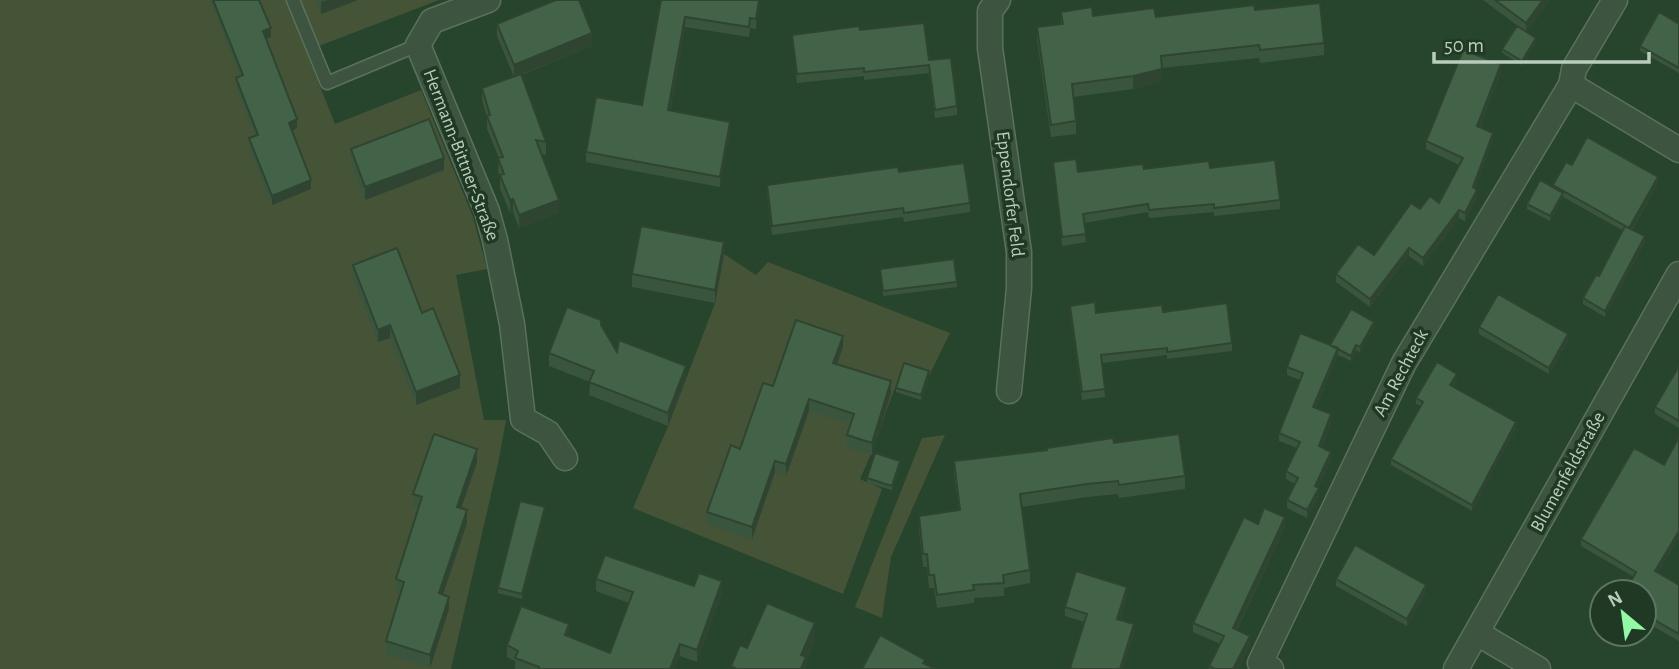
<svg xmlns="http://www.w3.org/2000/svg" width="1679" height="669" viewBox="0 0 1679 669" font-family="'Alegreya Sans',sans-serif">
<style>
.green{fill:#455336}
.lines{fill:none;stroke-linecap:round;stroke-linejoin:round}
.service-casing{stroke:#5a715e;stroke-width:15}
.minor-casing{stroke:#5a715e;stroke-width:27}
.service{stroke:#3c5440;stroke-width:12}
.minor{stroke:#3c5440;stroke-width:24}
.wall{fill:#3a553e}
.shaded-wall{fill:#2f4532}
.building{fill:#436348;stroke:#2f4532;stroke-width:2}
.labels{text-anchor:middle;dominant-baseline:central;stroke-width:7;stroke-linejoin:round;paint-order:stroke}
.street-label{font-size:19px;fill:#b9cdbd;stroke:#203924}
</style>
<rect width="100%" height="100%" fill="#27442c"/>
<path class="green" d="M 0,0 L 439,0 L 306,51 L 335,124 L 421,90 L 473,217 L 487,269 L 456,275 L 484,420 L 506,420 L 498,464 L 451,669 L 0,669 Z
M 724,254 L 756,275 L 768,262 L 950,333 L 929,376 L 904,368 C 886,404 878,443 860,479 L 882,489 L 843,594 L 633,508 L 668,426 L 715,303 Z
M 945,435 L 891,557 L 882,618 L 855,607 L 922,438 Z"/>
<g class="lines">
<defs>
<path id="service" d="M 293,0 L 327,83 L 418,45"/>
<path id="minor" d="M 488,0 L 432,21 L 418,45 L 487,211 L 495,240 L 512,324 L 523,419 L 548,433 L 565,458
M 998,0 L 990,11 L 990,48 L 1019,252 L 1019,288 L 1009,391
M 1571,85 L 1679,150
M 1477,633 L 1538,669
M 1271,669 L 1260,663 L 1404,363 L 1571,85 L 1574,69 L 1615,0
M 1456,669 L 1679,274"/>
</defs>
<use href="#service" class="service-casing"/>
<use href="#minor" class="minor-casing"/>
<use href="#service" class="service"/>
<use href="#minor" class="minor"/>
</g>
<path class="wall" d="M 210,0 L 259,0 L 271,37 L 266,39 L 297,128 L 292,130 L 311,189 L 272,205 L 249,147 L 249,138 L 255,136 L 236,87 L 236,78 L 240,76 Z
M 316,0 L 358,0 L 321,14 Z
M 661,0 L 760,0 L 756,29 L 750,28 L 749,37 L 685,27 L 670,111 L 730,132 L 720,187 L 586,162 L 586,152 L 642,105 Z
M 1483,0 L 1550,0 L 1526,32 Z
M 1255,10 L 1324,43 L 1324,55 L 1260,63 L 1259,58 L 1162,68 L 1162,81 L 1133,89 L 1073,97 L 1076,121 L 1076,134 L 1051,137 L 1037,40 L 1037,27 L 1061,24 L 1061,12 L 1093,16 L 1156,17 Z
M 497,24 L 592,46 L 521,75 L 546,142 L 546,155 L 542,154 L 559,213 L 519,228 L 513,212 L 510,213 L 500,188 L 500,177 L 498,171 L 499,158 L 487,129 L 487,117 L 482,100 L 482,88 L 514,77 L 497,36 Z
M 1679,24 L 1679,73 L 1640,51 L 1640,46 Z
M 860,30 L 929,60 L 957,106 L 957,115 L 935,118 L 929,73 L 864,80 L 864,76 L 797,83 L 792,35 Z
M 1536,43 L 1522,65 L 1502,53 L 1502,49 Z
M 1501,72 L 1480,127 L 1493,141 L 1475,188 L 1477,198 L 1465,221 L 1459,218 L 1423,266 L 1409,256 L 1370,307 L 1336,282 L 1336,274 L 1374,255 L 1420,209 L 1439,203 L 1459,165 L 1426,149 L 1426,141 Z
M 351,149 L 444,170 L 365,200 L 351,161 Z
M 1053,162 L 1078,172 L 1210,168 L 1280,200 L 1280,209 L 1214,216 L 1214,212 L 1149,218 L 1148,212 L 1084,223 L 1086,242 L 1062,246 Z
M 1572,165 L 1658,183 L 1632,230 L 1645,242 L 1605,317 L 1583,304 L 1583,298 L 1599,276 L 1622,230 L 1563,197 L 1550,221 L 1527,209 L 1527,204 L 1553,187 L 1553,185 Z
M 899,172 L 970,203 L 970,212 L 904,222 L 903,217 L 772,235 L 767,194 L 767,185 Z
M 724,254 L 715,303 L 632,287 L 632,274 Z
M 353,265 L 422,313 L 460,388 L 416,405 L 390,338 L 378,342 L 353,278 Z
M 880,269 L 957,282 L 957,287 L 883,296 Z
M 1070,306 L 1096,313 L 1163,312 L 1232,343 L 1232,351 L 1167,359 L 1167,355 L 1102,363 L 1105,397 L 1082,400 L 1070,313 Z
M 601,325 L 617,352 L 686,379 L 668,426 L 589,395 L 590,382 L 549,366 L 549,353 Z
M 1374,326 L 1360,352 L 1356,350 L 1351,361 L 1338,355 L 1316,408 L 1331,423 L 1322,447 L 1331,461 L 1318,488 L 1319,496 L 1307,518 L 1287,508 L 1287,500 L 1295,484 L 1286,479 L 1286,471 L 1297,448 L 1279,441 L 1279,433 L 1300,380 L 1287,375 L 1287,367 L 1330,345 Z
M 1479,327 L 1568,341 L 1549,374 L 1479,334 Z
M 843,347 L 837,365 L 891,393 L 872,455 L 847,447 L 847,435 L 851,424 L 809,411 L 786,476 L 775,472 L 752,539 L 707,524 L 707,512 L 773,386 Z
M 1679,366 L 1679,428 L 1655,414 L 1655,407 Z
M 929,376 L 921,400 L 896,392 L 896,388 Z
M 1457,380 L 1453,387 L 1516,428 L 1472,511 L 1391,465 L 1391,459 L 1421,406 L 1416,404 L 1416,398 Z
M 1114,443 L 1185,476 L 1185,489 L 1119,498 L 1118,494 L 1087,497 L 1022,507 L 1030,570 L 1030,583 L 1004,588 L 1004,596 L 974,598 L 974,603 L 937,608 L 934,588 L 929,588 L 927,567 L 923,567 L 919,529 L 919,516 L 959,510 L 954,474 L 954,461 Z
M 477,462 L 461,508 L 467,523 L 443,594 L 449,609 L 430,668 L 386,654 L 386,641 L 400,593 L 396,591 L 396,579 L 418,508 L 413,506 L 413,494 Z
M 1664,465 L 1658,573 L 1679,585 L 1679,641 L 1644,621 L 1644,592 L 1634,577 L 1581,546 L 1581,539 Z
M 900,466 L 892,490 L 867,483 L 867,478 Z
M 545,512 L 522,599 L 498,593 L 498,588 Z
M 1258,524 L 1285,527 L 1237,630 L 1250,645 L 1238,669 L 1209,669 L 1209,666 L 1220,644 L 1193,632 L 1193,623 Z
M 596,579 L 694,586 L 722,593 L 697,662 L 680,656 L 674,669 L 515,669 L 515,661 L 507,657 L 507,645 L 569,637 L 610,653 L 629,603 L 596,591 Z
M 1336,579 L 1426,592 L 1407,626 L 1336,586 Z
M 1127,596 L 1120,619 L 1134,633 L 1122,669 L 1070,669 L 1084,622 L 1065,616 L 1065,607 Z"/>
<path class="shaded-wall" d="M 328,0 L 358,0 L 321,14 L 321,2 Z
M 759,0 L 760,0 L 756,29 L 756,19 Z
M 1543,0 L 1550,0 L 1526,32 L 1526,23 Z
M 685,17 L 685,27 L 668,120 L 668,110 Z
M 271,28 L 271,37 L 263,40 L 263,31 Z
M 592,33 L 592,46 L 514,77 L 514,65 Z
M 1536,38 L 1536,43 L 1522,65 L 1522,61 Z
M 1501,64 L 1501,72 L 1477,134 L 1477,126 Z
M 1162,69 L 1162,81 L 1133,89 L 1133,76 Z
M 297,119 L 297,128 L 289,132 L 289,123 Z
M 730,122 L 730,132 L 720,187 L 720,177 Z
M 1493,133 L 1493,141 L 1473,195 L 1473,187 Z
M 444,158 L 444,170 L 365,200 L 365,187 Z
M 1658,177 L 1658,183 L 1629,234 L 1629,228 Z
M 311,180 L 311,189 L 272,205 L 272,196 Z
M 1477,190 L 1477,198 L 1465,221 L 1465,213 Z
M 1563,193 L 1563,197 L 1550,221 L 1550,216 Z
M 513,199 L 513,212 L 510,213 L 510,200 Z
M 559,200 L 559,213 L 519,228 L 519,215 Z
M 1459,210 L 1459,218 L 1423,266 L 1423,258 Z
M 1645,236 L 1645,242 L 1605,317 L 1605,311 Z
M 724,242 L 724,254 L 715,303 L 715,290 Z
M 1409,248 L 1409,256 L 1370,307 L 1370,299 Z
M 1374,322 L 1374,326 L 1360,352 L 1360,347 Z
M 390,325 L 390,338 L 378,342 L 378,330 Z
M 1568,334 L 1568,341 L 1549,374 L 1549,368 Z
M 843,336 L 843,347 L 833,375 L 833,363 Z
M 1356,345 L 1356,350 L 1351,361 L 1351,356 Z
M 1338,348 L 1338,356 L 1313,415 L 1313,407 Z
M 686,366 L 686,379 L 668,426 L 668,413 Z
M 929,371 L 929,376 L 921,400 L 921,395 Z
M 1457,374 L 1457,380 L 1450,391 L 1450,385 Z
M 460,375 L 460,388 L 416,405 L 416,392 Z
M 891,381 L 891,393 L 872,455 L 872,443 Z
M 809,399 L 809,411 L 786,476 L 786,464 Z
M 1331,414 L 1331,423 L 1319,454 L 1319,446 Z
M 1516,422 L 1516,428 L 1472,511 L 1472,505 Z
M 477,449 L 477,462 L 457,520 L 457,507 Z
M 1331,452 L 1331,461 L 1315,494 L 1315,486 Z
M 775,461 L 775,472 L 752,539 L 752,527 Z
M 900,461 L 900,466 L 892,490 L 892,486 Z
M 1319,488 L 1319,496 L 1307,518 L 1307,510 Z
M 545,507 L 545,512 L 522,599 L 522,594 Z
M 467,510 L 467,523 L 439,606 L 439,593 Z
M 1285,517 L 1285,527 L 1233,637 L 1233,628 Z
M 1679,531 L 1679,538 L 1655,578 L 1655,571 Z
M 722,581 L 722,593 L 697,662 L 697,650 Z
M 1426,585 L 1426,592 L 1407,626 L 1407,619 Z
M 1127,587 L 1127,596 L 1117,628 L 1117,619 Z
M 449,597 L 449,609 L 430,668 L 430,655 Z
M 815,623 L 815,643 L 806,664 L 806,669 L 801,669 L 801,655 Z
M 569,624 L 569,636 L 565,647 L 565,635 Z
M 1134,624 L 1134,633 L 1122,669 L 1120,669 Z
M 1250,636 L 1250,645 L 1238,669 L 1233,669 Z
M 680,644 L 680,656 L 674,669 L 670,669 Z"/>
<path class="building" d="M 213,0 L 259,0 L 271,28 L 263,31 L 297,119 L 289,123 L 311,180 L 272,196 L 249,138 L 258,135 L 236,78 L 243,75 Z
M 556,0 L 579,0 L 592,33 L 514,65 L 497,24 Z
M 661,0 L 759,0 L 756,19 L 750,18 L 749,27 L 685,17 L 668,110 L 730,122 L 720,177 L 586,152 L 596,97 L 642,105 Z
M 1495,0 L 1543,0 L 1526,23 Z
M 1320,3 L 1324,43 L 1260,50 L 1259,45 L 1161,56 L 1162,69 L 1133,76 L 1072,84 L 1076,121 L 1051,125 L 1037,27 L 1063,24 L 1061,12 L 1092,7 L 1093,16 L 1154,8 L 1156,17 L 1254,5 L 1255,10 Z
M 1659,12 L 1679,24 L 1679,68 L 1640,46 Z
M 924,23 L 929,60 L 951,58 L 957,106 L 935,110 L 929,65 L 864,72 L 864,68 L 797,74 L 792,35 L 859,26 L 860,30 Z
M 1517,26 L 1536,38 L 1522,61 L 1502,49 Z
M 1463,50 L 1501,64 L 1477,126 L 1493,133 L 1473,187 L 1477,190 L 1465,213 L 1459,210 L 1423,258 L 1409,248 L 1370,299 L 1336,274 L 1358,244 L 1374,255 L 1411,203 L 1420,209 L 1430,196 L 1439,203 L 1463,158 L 1426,141 Z
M 521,74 L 546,142 L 536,140 L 559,200 L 519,215 L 513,199 L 510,200 L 500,175 L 504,174 L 498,158 L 503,157 L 487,116 L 490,115 L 482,88 Z
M 429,119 L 444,158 L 365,187 L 351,149 Z
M 1587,137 L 1658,177 L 1629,228 L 1645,236 L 1605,311 L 1583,298 L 1596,275 L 1599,276 L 1625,226 L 1629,228 L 1553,185 L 1566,162 L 1572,165 Z
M 1076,159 L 1078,172 L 1143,164 L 1144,169 L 1209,161 L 1210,168 L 1275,160 L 1280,200 L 1214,208 L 1214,204 L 1149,210 L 1148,204 L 1083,214 L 1086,234 L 1062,237 L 1053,162 Z
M 964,163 L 970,203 L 904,213 L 903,208 L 772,226 L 767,185 L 898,167 L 899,172 Z
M 1540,180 L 1563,193 L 1550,216 L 1527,204 Z
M 641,226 L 724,242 L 715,290 L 632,274 Z
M 397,248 L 422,313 L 433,308 L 460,375 L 416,392 L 390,325 L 378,330 L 353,265 Z
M 954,259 L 957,282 L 883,291 L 880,269 Z
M 1498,294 L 1568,334 L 1549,368 L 1479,327 Z
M 1095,302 L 1096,313 L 1162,305 L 1163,312 L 1227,303 L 1232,343 L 1167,352 L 1167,348 L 1101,355 L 1105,389 L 1082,392 L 1070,306 Z
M 567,307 L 601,320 L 601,325 L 617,352 L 619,340 L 686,366 L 668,413 L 589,382 L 594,371 L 549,353 Z
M 1351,309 L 1374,322 L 1360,347 L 1356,345 L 1351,356 L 1330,345 Z
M 796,320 L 843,336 L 833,363 L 891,381 L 872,443 L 847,435 L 854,414 L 809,399 L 786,464 L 775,461 L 752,527 L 707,512 L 731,445 L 740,449 L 763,383 L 773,386 Z
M 1300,333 L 1338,348 L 1313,407 L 1331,414 L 1319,446 L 1331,452 L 1315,486 L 1319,488 L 1307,510 L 1287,500 L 1298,478 L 1286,471 L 1300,442 L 1279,433 L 1303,373 L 1287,367 Z
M 1437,362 L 1457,374 L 1450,385 L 1516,422 L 1472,505 L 1391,459 L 1423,402 L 1416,398 Z
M 904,363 L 929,371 L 921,395 L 896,388 Z
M 1679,366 L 1679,421 L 1655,407 Z
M 434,434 L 477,449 L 457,507 L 467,510 L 439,593 L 449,597 L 430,655 L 386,641 L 404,582 L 396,579 L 422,497 L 413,494 Z
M 1179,434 L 1185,476 L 1119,485 L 1118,481 L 1087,484 L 1020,494 L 1030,570 L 1003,575 L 1004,583 L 973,585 L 974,590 L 937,595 L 934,575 L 929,575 L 927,554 L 923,554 L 919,516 L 960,510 L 954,461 L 1047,450 L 1047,448 L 1113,438 L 1114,443 Z
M 1679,437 L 1679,531 L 1655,571 L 1679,585 L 1679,634 L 1644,614 L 1644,592 L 1625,592 L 1636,572 L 1581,539 L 1634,448 L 1664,465 Z
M 875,453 L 900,461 L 892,486 L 867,478 Z
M 520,501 L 545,507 L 522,594 L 498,588 Z
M 1264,508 L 1285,517 L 1233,628 L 1250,636 L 1233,669 L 1215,669 L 1209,666 L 1224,636 L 1193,623 L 1244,517 L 1258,524 Z
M 1355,545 L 1426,585 L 1407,619 L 1336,579 Z
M 605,555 L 694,586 L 699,573 L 722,581 L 697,650 L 680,644 L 670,669 L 539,669 L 539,667 L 515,658 L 518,651 L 507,645 L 521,606 L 569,624 L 565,635 L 610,653 L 633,592 L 596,579 Z
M 1076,571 L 1127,587 L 1117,619 L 1134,624 L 1120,669 L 1074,669 L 1070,668 L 1087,614 L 1065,607 Z
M 767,603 L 815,623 L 801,655 L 806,657 L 801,669 L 737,669 L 731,666 L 740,645 L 747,648 Z
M 880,635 L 925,660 L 923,663 L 935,669 L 862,669 Z"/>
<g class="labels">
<g class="street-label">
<text transform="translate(461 155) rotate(69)">Hermann-Bittner-Straße</text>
<text transform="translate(1010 194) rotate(83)">Eppendorfer Feld</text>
<text transform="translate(1401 373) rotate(-62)">Am Rechteck</text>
<text transform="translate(1568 472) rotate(-61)">Blumenfeldstraße</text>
</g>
</g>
<g transform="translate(1623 613) rotate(331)"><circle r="33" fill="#203924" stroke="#5d7461" stroke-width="2"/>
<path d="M0-5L12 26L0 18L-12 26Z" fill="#92f9a6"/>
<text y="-10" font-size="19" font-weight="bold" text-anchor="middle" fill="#b9cdbd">N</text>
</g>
<path d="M1434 52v10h215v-10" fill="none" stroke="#b9cdbd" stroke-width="3.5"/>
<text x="1444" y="52" font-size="21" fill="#b9cdbd" stroke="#203924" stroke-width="5" paint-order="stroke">50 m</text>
</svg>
